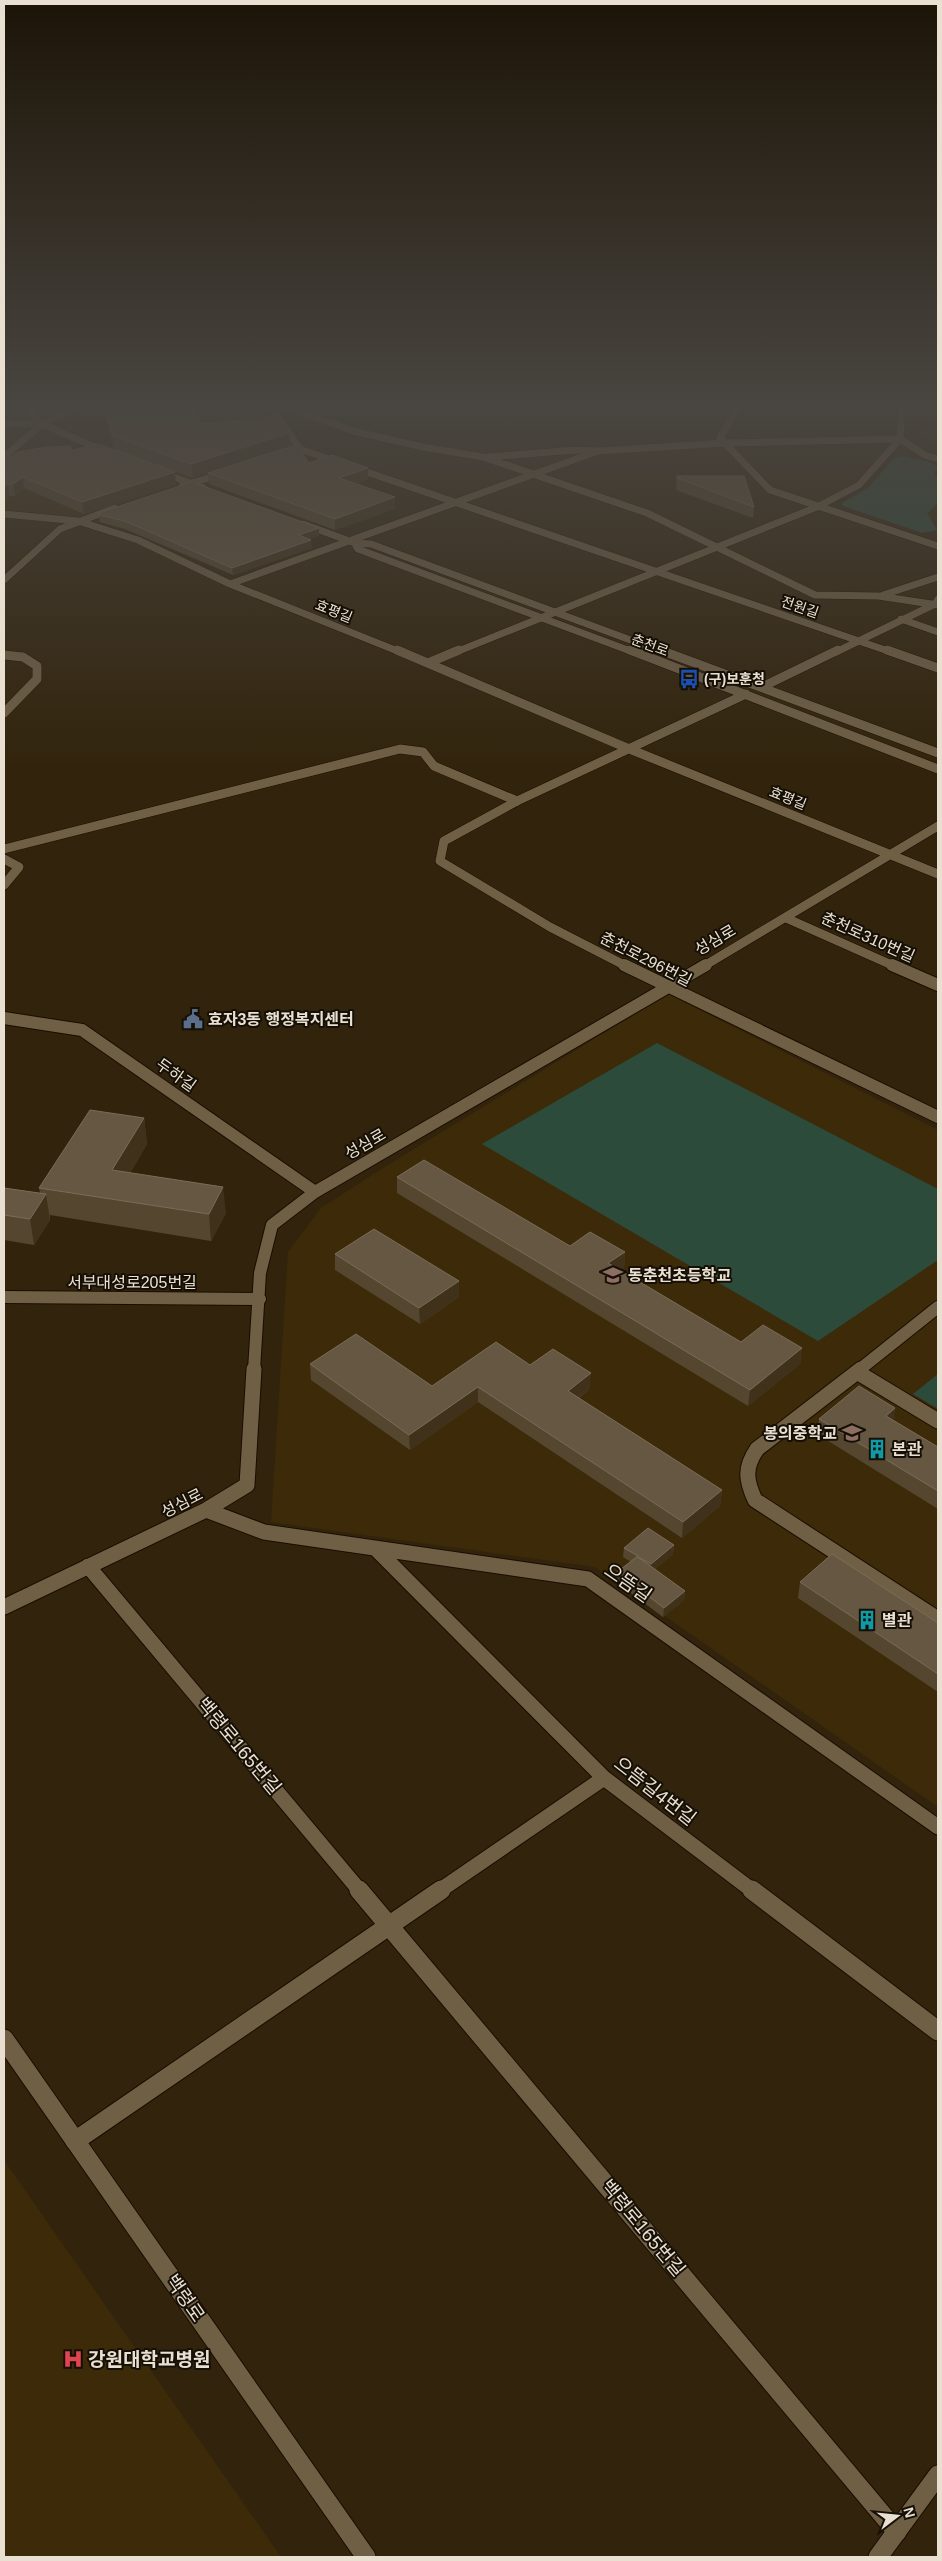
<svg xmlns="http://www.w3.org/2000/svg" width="942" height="2561" viewBox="0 0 942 2561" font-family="Helvetica,'Noto Sans KR',sans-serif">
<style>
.built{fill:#3c2a09}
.green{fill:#2d4b3b}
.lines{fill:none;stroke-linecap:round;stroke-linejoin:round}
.service-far3-casing{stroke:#1a0d00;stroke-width:8}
.service-far2-casing{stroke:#1a0d00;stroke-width:10}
.service-far1-casing{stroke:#1a0d00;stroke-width:14}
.service-casing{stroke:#1a0d00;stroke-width:17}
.minor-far4-casing{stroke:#1a0d00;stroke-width:8}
.minor-far3-casing{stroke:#1a0d00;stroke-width:10}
.minor-far2-casing{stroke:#1a0d00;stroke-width:14}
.minor-far1-casing{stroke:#1a0d00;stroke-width:17}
.minor-casing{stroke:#1a0d00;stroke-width:21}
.tertiary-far2-casing{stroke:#1a0d00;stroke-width:8}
.tertiary-far1-casing{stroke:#1a0d00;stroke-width:10}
.tertiary-casing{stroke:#1a0d00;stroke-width:21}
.service-far3{stroke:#6f5f45;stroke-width:7}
.service-far2{stroke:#6f5f45;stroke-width:9}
.service-far1{stroke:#6f5f45;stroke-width:12}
.service{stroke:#6f5f45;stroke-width:15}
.minor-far4{stroke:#6f5f45;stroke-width:7}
.minor-far3{stroke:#6f5f45;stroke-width:9}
.minor-far2{stroke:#6f5f45;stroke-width:12}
.minor-far1{stroke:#6f5f45;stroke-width:15}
.minor{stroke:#6f5f45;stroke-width:19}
.tertiary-far2{stroke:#6f5f45;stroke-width:7}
.tertiary-far1{stroke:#6f5f45;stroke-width:9}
.tertiary{stroke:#6f5f45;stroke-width:19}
.wall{fill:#55472f}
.shaded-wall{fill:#40321a}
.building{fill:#655741;stroke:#7a6c58}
.labels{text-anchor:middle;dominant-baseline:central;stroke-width:4;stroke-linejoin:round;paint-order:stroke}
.far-street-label{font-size:14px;fill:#eae0d2;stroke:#150f05}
.far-poi-label{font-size:14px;font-weight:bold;fill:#eae0d2;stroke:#150f05;text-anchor:start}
.street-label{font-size:16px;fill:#eae0d2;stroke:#150f05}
.poi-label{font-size:16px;font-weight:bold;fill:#eae0d2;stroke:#150f05;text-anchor:start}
.near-street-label{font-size:19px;fill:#eae0d2;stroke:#150f05}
.near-poi-label{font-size:19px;font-weight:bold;fill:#eae0d2;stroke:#150f05;text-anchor:start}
</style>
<rect width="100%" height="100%" fill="#32240c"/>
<path class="built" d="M 4,407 L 266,407 L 295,449 L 79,518 L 4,511 Z
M 919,407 L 938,407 L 938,448 L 918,435 Z
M 668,994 L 938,1130 L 938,1807 L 595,1567 L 271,1522 L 288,1252 L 321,1208 L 383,1168 Z
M 4,2160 L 281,2557 L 4,2557 Z"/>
<path class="green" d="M 903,456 L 930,462 L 938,467 L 934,474 L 938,479 C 938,497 942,502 927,513 L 937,530 L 922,533 L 843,506 L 842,503 L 868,488 L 894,458 Z
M 657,1043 L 938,1189 L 938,1260 L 818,1341 L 482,1144 Z
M 938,1374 L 938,1409 L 913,1394 Z"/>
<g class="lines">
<defs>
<path id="service-far3" d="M 286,407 L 353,431 L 423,447 L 483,457 L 647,513 L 815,595 L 878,596 L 938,605
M 488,457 L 575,450 L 598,451
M 883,595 L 938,577
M 901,619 L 938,632"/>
<path id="service-far2" d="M 4,849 L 400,749 L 423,752 L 434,766 L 517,801"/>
<path id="service-far1" d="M 859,1370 L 938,1307"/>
<path id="service" d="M 861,1369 L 757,1449 C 744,1468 746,1480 755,1500 L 938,1619
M 857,1372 L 938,1421"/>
<path id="minor-far4" d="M 271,407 L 300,449 L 891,652
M 738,407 L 720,438 L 770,490 L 938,546
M 902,407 L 900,439 L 925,455 L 938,459
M 182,486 L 225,473
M 4,514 L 78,521 L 138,540 L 230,584 L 400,652
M 4,580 L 60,529 L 115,508
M 230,584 L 598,451 L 726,443 L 900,439
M 456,652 L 817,507 L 859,485 L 900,439
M 836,652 L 935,604 L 938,599"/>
<path id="minor-far3" d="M 397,650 L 627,748 L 938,874
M 887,650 L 938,668
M 4,655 L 23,657 L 37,666 L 37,679 L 4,713
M 428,663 L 459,650
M 762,687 L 838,650
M 4,859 L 19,867 L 4,885
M 786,918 L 894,966
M 626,966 L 550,927 L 440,861 L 444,841 L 517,801 L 746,694
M 704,966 L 938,826"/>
<path id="minor-far2" d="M 624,965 L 938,1117
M 892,965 L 938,985
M 4,1018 L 82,1030 L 315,1192
M 4,1297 L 260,1299
M 254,1370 L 260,1273 L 272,1225 L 315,1192 L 706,965"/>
<path id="minor-far1" d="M 206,1510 L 264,1532 L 588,1579 L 938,1827
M 376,1549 L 604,1778 L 753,1891
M 88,1566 L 360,1891
M 4,1607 L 206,1510 L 247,1485 L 254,1369
M 439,1891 L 604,1778"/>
<path id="minor" d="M 359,1890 L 897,2532
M 752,1890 L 938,2031
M 75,2141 L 441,1890
M 878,2557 L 938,2475"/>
<path id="tertiary-far2" d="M 27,407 L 42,424 L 106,452
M 4,424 L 42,424
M 4,457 L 42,424 L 77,407
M 160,472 L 204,488
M 303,524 L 355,543 L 371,544 L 663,652
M 356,546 L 358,549 L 633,652"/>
<path id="tertiary-far1" d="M 630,650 L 938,769
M 660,650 L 938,753"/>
<path id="tertiary" d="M 4,2039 L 366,2557"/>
</defs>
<use href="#service-far3" class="service-far3-casing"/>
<use href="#service-far2" class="service-far2-casing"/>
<use href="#service-far1" class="service-far1-casing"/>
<use href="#service" class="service-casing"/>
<use href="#minor-far4" class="minor-far4-casing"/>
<use href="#minor-far3" class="minor-far3-casing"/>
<use href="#minor-far2" class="minor-far2-casing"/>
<use href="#minor-far1" class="minor-far1-casing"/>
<use href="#minor" class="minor-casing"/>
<use href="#tertiary-far2" class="tertiary-far2-casing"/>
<use href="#tertiary-far1" class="tertiary-far1-casing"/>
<use href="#tertiary" class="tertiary-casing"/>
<use href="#service-far3" class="service-far3"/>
<use href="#service-far2" class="service-far2"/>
<use href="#service-far1" class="service-far1"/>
<use href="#service" class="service"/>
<use href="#minor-far4" class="minor-far4"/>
<use href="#minor-far3" class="minor-far3"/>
<use href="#minor-far2" class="minor-far2"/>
<use href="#minor-far1" class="minor-far1"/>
<use href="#minor" class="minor"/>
<use href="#tertiary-far2" class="tertiary-far2"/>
<use href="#tertiary-far1" class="tertiary-far1"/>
<use href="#tertiary" class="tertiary"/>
</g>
<path class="wall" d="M 103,407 L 193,407 L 201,424 L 290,447 L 309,463 L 368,479 L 356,484 L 395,509 L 335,530 L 209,484 L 208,473 L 193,478 L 114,450 Z
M 73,450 L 176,484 L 84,514 L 24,488 L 15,496 L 9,496 L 4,500 L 4,462 Z
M 677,476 L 754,507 L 753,518 L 676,490 Z
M 99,513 L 319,536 L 309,539 L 312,548 L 233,575 L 125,529 L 100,522 Z
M 144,1118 L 147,1144 L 130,1173 L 226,1213 L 211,1241 L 50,1215 L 50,1220 L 34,1245 L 4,1240 L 4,1188 L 40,1193 L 39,1188 Z
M 397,1177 L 570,1246 L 625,1252 L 624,1268 L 620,1270 L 741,1342 L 802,1348 L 800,1364 L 748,1406 L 397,1193 Z
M 335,1254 L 459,1297 L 420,1324 L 335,1270 Z
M 310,1364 L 432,1386 L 530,1365 L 590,1389 L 579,1398 L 722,1490 L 720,1506 L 682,1538 L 478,1402 L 410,1450 L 311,1380 Z
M 895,1408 L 893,1420 L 938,1447 L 938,1509 L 817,1434 L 819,1419 Z
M 674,1545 L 673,1554 L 655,1569 L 685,1591 L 684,1600 L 663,1617 L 616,1582 L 617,1572 L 631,1562 L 623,1557 L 624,1548 Z
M 800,1582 L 938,1623 L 938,1692 L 798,1598 Z"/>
<path class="shaded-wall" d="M 289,433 L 290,447 L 193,478 L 191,464 Z
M 368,468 L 368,479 L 340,489 L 339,478 Z
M 175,472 L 176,484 L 84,514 L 82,502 Z
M 23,477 L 24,488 L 15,496 L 13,484 Z
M 8,484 L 9,496 L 4,500 L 4,487 Z
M 395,497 L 395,509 L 335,530 L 335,519 Z
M 319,528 L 319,536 L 299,543 L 299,535 Z
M 311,540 L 312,548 L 233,575 L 232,568 Z
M 144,1118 L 147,1144 L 116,1196 L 112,1170 Z
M 223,1187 L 226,1213 L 211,1241 L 209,1214 Z
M 46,1194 L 50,1220 L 34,1245 L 30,1219 Z
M 625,1252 L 624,1268 L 607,1279 L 608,1263 Z
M 459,1281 L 459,1297 L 420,1324 L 419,1308 Z
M 802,1348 L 800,1364 L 748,1406 L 750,1390 Z
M 591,1373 L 590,1389 L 567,1406 L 568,1391 Z
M 478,1387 L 478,1402 L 410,1450 L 409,1435 Z
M 895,1408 L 892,1424 L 886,1416 Z
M 722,1490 L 720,1506 L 682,1538 L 683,1522 Z
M 674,1545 L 673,1554 L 650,1573 L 651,1564 Z
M 685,1591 L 684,1600 L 663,1617 L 664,1608 Z"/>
<path class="building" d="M 105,407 L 193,407 L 201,424 L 278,416 L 289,433 L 191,464 L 113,436 Z
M 99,444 L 175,472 L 82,502 L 23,477 L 13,484 L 8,484 L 4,487 L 4,462 L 18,452 L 47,447 L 70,446 L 73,450 Z
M 296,445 L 309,463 L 332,455 L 368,468 L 339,478 L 395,497 L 335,519 L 208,473 Z
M 677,476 L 744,476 L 754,507 L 677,478 Z
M 192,482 L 319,528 L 299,535 L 311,540 L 232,568 L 125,521 L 99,515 L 99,513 Z
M 90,1110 L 144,1118 L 112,1170 L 223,1187 L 209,1214 L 39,1188 Z
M 424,1160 L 570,1246 L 590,1232 L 625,1252 L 608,1263 L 741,1342 L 763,1325 L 802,1348 L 750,1390 L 397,1177 Z
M 4,1188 L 46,1194 L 30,1219 L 4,1215 Z
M 374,1229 L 459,1281 L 419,1308 L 335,1254 Z
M 356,1334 L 432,1386 L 496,1342 L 530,1365 L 553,1349 L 591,1373 L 568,1391 L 722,1490 L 683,1522 L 478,1387 L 409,1435 L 310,1364 Z
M 859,1386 L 895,1408 L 886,1416 L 938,1447 L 938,1491 L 819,1419 Z
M 648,1528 L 674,1545 L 651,1564 L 638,1557 L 685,1591 L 664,1608 L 617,1572 L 638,1556 L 624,1548 Z
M 832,1554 L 938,1623 L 938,1674 L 800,1582 Z"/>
<linearGradient id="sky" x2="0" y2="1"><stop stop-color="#1c1407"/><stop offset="0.53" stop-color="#494540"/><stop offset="1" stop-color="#494540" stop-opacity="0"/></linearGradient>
<rect width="942" height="766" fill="url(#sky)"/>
<defs>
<symbol id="bus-bare" viewBox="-9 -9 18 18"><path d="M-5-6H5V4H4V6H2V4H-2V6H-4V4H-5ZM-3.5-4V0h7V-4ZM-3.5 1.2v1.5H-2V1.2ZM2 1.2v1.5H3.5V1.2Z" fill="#1a4fb4" stroke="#150f05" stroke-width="2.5" paint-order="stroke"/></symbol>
<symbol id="civic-bare" viewBox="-9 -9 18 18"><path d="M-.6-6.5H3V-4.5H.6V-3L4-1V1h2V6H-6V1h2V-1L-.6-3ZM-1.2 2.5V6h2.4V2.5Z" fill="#5c6f8a" stroke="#150f05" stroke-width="2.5" paint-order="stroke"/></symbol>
<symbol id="school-bare" viewBox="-9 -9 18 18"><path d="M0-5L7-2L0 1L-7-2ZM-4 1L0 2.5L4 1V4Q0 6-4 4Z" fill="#8d6e63" stroke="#150f05" stroke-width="2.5" paint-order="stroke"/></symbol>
<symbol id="building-bare" viewBox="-9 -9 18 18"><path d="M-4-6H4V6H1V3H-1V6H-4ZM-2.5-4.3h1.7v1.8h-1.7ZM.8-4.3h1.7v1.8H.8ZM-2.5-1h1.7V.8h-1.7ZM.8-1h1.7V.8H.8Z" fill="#0f9aa8" stroke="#150f05" stroke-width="2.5" paint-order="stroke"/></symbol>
<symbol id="hospital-bare" viewBox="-9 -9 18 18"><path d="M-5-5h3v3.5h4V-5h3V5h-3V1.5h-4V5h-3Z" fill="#e0444e" stroke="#150f05" stroke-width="2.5" paint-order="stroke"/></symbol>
</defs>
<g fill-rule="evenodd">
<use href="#bus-bare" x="675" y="665" width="28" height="28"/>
<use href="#civic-bare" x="179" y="1005" width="28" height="28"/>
<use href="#school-bare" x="599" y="1261" width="28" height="28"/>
<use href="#school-bare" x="838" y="1419" width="28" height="28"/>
<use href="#building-bare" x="863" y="1435" width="28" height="28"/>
<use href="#building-bare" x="853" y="1606" width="28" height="28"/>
<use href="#hospital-bare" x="59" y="2345" width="28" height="28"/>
</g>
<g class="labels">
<g class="far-street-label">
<text transform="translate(800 607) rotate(19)">전원길</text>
<text transform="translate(334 611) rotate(22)">효평길</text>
<text transform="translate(650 645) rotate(20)">춘천로</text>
<text transform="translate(788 798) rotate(22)">효평길</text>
</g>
<g class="far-poi-label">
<text x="704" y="679">(구)보훈청</text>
</g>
<g class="street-label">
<text transform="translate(868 937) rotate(24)">춘천로310번길</text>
<text transform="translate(715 940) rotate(-30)">성심로</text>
<text transform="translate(646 959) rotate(27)">춘천로296번길</text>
<text transform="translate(176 1075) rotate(35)">두하길</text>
<text transform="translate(365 1144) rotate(-30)">성심로</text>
<text x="132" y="1282">서부대성로205번길</text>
<text transform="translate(182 1503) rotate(-27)">성심로</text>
</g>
<g class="poi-label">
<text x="208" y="1019">효자3동 행정복지센터</text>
<text x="628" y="1275">동춘천초등학교</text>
<text x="837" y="1433" text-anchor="end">봉의중학교</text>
<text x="892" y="1449">본관</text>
<text x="882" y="1620">별관</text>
</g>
<g class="near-street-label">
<text transform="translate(628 1583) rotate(35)">으뜸길</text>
<text transform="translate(239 1746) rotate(50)">백령로165번길</text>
<text transform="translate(655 1791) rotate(38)">으뜸길4번길</text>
<text transform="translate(643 2228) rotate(50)">백령로165번길</text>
<text transform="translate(185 2298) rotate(55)">백령로</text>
</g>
<g class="near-poi-label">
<text x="88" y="2359">강원대학교병원</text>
</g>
</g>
<rect width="942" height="2561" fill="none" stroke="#eae0d2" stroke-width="10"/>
<g transform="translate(897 2516) rotate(74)" stroke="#150f05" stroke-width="4" paint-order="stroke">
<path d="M0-4L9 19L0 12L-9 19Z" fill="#eae0d2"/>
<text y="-8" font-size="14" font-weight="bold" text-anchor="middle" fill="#eae0d2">N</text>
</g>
</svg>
